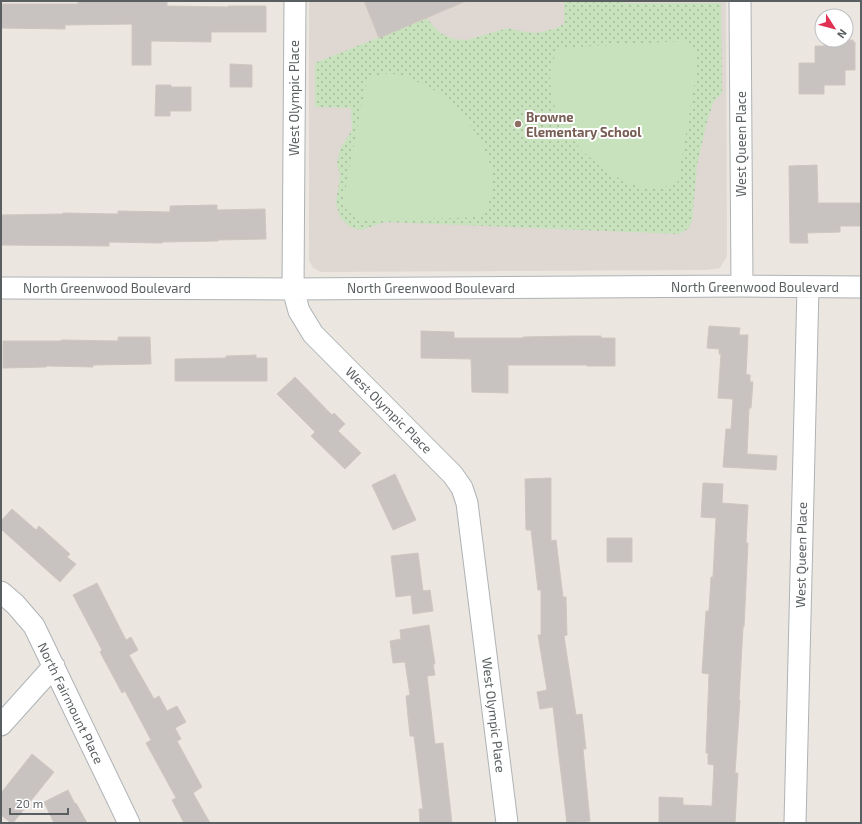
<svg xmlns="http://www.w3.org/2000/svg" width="862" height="824" viewBox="0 0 862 824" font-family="'Exo 2',sans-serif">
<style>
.education{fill:#ded7d2}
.park{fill:url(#park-dots)}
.pitch{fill:#c7e2bd}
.building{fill:#c8c3c0;stroke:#d0c6bf}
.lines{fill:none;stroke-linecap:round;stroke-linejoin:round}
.street-casing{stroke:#aeb3b6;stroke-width:23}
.street{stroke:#fff;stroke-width:21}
.education-dot{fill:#8d6e63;stroke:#fff;stroke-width:1.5}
.labels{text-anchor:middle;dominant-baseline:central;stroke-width:4;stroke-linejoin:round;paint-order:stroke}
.street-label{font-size:13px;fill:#595f61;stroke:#fff}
.education-label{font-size:13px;font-weight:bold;fill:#785e54;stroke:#fff;text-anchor:start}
</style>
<defs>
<pattern id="park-dots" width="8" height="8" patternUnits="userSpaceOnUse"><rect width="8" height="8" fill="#c7e2bd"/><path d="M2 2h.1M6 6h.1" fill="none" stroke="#a5ba9d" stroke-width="1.8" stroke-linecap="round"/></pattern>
</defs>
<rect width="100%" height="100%" fill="#ebe6e0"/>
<path class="education" d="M 309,1 L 726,1 L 727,247 L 727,256 L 724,261 L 720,268 L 715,269 L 703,270 L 321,272 L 313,268 L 309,260 Z"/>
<path class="park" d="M 564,1 L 621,1 L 625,3 L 721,3 L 722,93 L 714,101 L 707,121 L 697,166 L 692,221 L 688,229 L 679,234 L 385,222 L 361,230 L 350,227 L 340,218 L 336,203 L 340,175 L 337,164 L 340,149 L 352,130 L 351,108 L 315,107 L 315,63 L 427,18 L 432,25 L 440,33 L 453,39 L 467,40 L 508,28 L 520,31 L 536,33 L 554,29 L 564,24 Z"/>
<path class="pitch" d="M 685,41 L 697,53 L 697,71 L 677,184 L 655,189 L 636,186 L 608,173 L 581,150 L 563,126 L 551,98 L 550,72 L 557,48 Z
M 389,73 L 408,77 L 436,91 L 462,114 L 480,139 L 491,166 L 492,193 L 484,217 L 358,221 L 345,208 L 345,191 L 367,78 Z"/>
<path class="building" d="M 78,1 L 167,1 L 167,6 L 228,7 L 228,6 L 266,6 L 266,32 L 211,32 L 211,42 L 151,41 L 151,65 L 132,65 L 132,24 L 65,25 L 65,29 L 1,28 L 1,4 L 78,4 Z
M 364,1 L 466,1 L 379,38 Z
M 825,40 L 853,40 L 853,42 L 855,42 L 855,70 L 845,70 L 845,85 L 824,85 L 824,94 L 799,94 L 799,63 L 815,63 L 815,46 L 825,46 Z
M 230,64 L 252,65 L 252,87 L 230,87 Z
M 156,85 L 171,85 L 171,87 L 191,87 L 191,111 L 170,111 L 170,116 L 155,116 Z
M 817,165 L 818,203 L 861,203 L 861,226 L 840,226 L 840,232 L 807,233 L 808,243 L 790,243 L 789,166 Z
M 217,205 L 217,210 L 265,209 L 266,239 L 218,240 L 218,241 L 162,242 L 162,243 L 109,242 L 109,246 L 1,245 L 1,215 L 63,214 L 63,213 L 118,214 L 118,211 L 170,212 L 170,206 Z
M 709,326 L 740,328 L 739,335 L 748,335 L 746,374 L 750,375 L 750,382 L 753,382 L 751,408 L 749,408 L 747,454 L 777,456 L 776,470 L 723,467 L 726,429 L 731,429 L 733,399 L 718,398 L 721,354 L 719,354 L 719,349 L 707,348 Z
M 421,331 L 454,332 L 454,338 L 523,338 L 523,337 L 572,336 L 601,336 L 601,338 L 615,338 L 615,366 L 587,366 L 587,365 L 508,365 L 508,393 L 472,392 L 471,359 L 421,358 Z
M 118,337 L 150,337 L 151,364 L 93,365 L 93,367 L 46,366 L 46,367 L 3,368 L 3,341 L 61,341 L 61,340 L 118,341 Z
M 256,355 L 256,358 L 267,358 L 267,381 L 175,381 L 175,359 L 226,358 L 226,356 Z
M 295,377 L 332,415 L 334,413 L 345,424 L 338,431 L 361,453 L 345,469 L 311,436 L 315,432 L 277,394 Z
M 395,474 L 416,520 L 393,530 L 372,485 Z
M 551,478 L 551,541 L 556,540 L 563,597 L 566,597 L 567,635 L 564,636 L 576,715 L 582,714 L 586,749 L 583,749 L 590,821 L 571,823 L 567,823 L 553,707 L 540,709 L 537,692 L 547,690 L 538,635 L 541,635 L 541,590 L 538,590 L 531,530 L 526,530 L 525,479 Z
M 703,483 L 723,484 L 722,503 L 748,505 L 746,543 L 748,543 L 744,627 L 743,627 L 739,700 L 740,700 L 735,773 L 738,773 L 735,823 L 659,823 L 659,797 L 683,798 L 683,805 L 712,806 L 714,765 L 708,764 L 708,753 L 706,753 L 709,674 L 702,673 L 706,611 L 709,611 L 711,577 L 713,577 L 716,518 L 701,517 Z
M 12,509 L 36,530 L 39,526 L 70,554 L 67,557 L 76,564 L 60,582 L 1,529 L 1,521 Z
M 607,538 L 632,538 L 632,562 L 607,562 Z
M 418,553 L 423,591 L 430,590 L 433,611 L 413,614 L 411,595 L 396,597 L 391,556 Z
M 97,583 L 126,640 L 131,637 L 138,650 L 129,655 L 154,699 L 159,696 L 167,711 L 177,706 L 186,722 L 175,728 L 181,739 L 177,741 L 202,787 L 193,793 L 210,823 L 184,823 L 172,800 L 176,798 L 146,743 L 151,740 L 125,691 L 122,693 L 100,652 L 102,650 L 73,595 Z
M 429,625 L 435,664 L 433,664 L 435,675 L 427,676 L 435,744 L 443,743 L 452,823 L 420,823 L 419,809 L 423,809 L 414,736 L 410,736 L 406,696 L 410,695 L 405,662 L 393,663 L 390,641 L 401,639 L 400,630 Z
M 32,754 L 54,772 L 13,823 L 11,823 L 1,815 L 1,793 Z
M 68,790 L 75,804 L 76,803 L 87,823 L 54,823 L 44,802 Z"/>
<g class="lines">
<defs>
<path id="street" d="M 295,1 L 293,289 L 299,311 L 313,334 L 453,475 L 462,488 L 467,503 L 507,823
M 740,1 L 742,286
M 1,288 L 293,289 L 742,286 L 861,287
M 1,592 L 15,604 L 34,626 L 129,823
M 1,725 L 54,666
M 795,823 L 808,287"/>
</defs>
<use href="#street" class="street-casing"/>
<use href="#street" class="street"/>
</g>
<circle class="education-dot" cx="518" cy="124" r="4"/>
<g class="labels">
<g class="street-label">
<text transform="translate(294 98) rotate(-90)">West Olympic Place</text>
<text transform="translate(741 144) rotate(-90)">West Queen Place</text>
<text x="755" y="287">North Greenwood Boulevard</text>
<text x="107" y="288">North Greenwood Boulevard</text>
<text x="431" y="288">North Greenwood Boulevard</text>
<text transform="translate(389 410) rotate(45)">West Olympic Place</text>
<text transform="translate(801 555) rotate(-89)">West Queen Place</text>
<text transform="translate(71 703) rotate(64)">North Fairmount Place</text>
<text transform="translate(494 715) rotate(83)">West Olympic Place</text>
</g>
<g class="education-label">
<text x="526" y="117">Browne<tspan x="526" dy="15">Elementary School</tspan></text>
</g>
</g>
<rect width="862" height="824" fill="none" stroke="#595f61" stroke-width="4"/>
<g transform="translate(834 28) rotate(126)"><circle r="19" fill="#ffffff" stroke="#bdbfc0"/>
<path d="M0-3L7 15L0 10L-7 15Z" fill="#e03153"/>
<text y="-6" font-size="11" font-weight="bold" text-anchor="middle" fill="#595f61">N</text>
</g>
<path d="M10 808v6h58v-6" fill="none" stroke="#595f61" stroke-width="2"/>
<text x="16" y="808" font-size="12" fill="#595f61" stroke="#ffffff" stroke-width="3" paint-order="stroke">20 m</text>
</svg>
